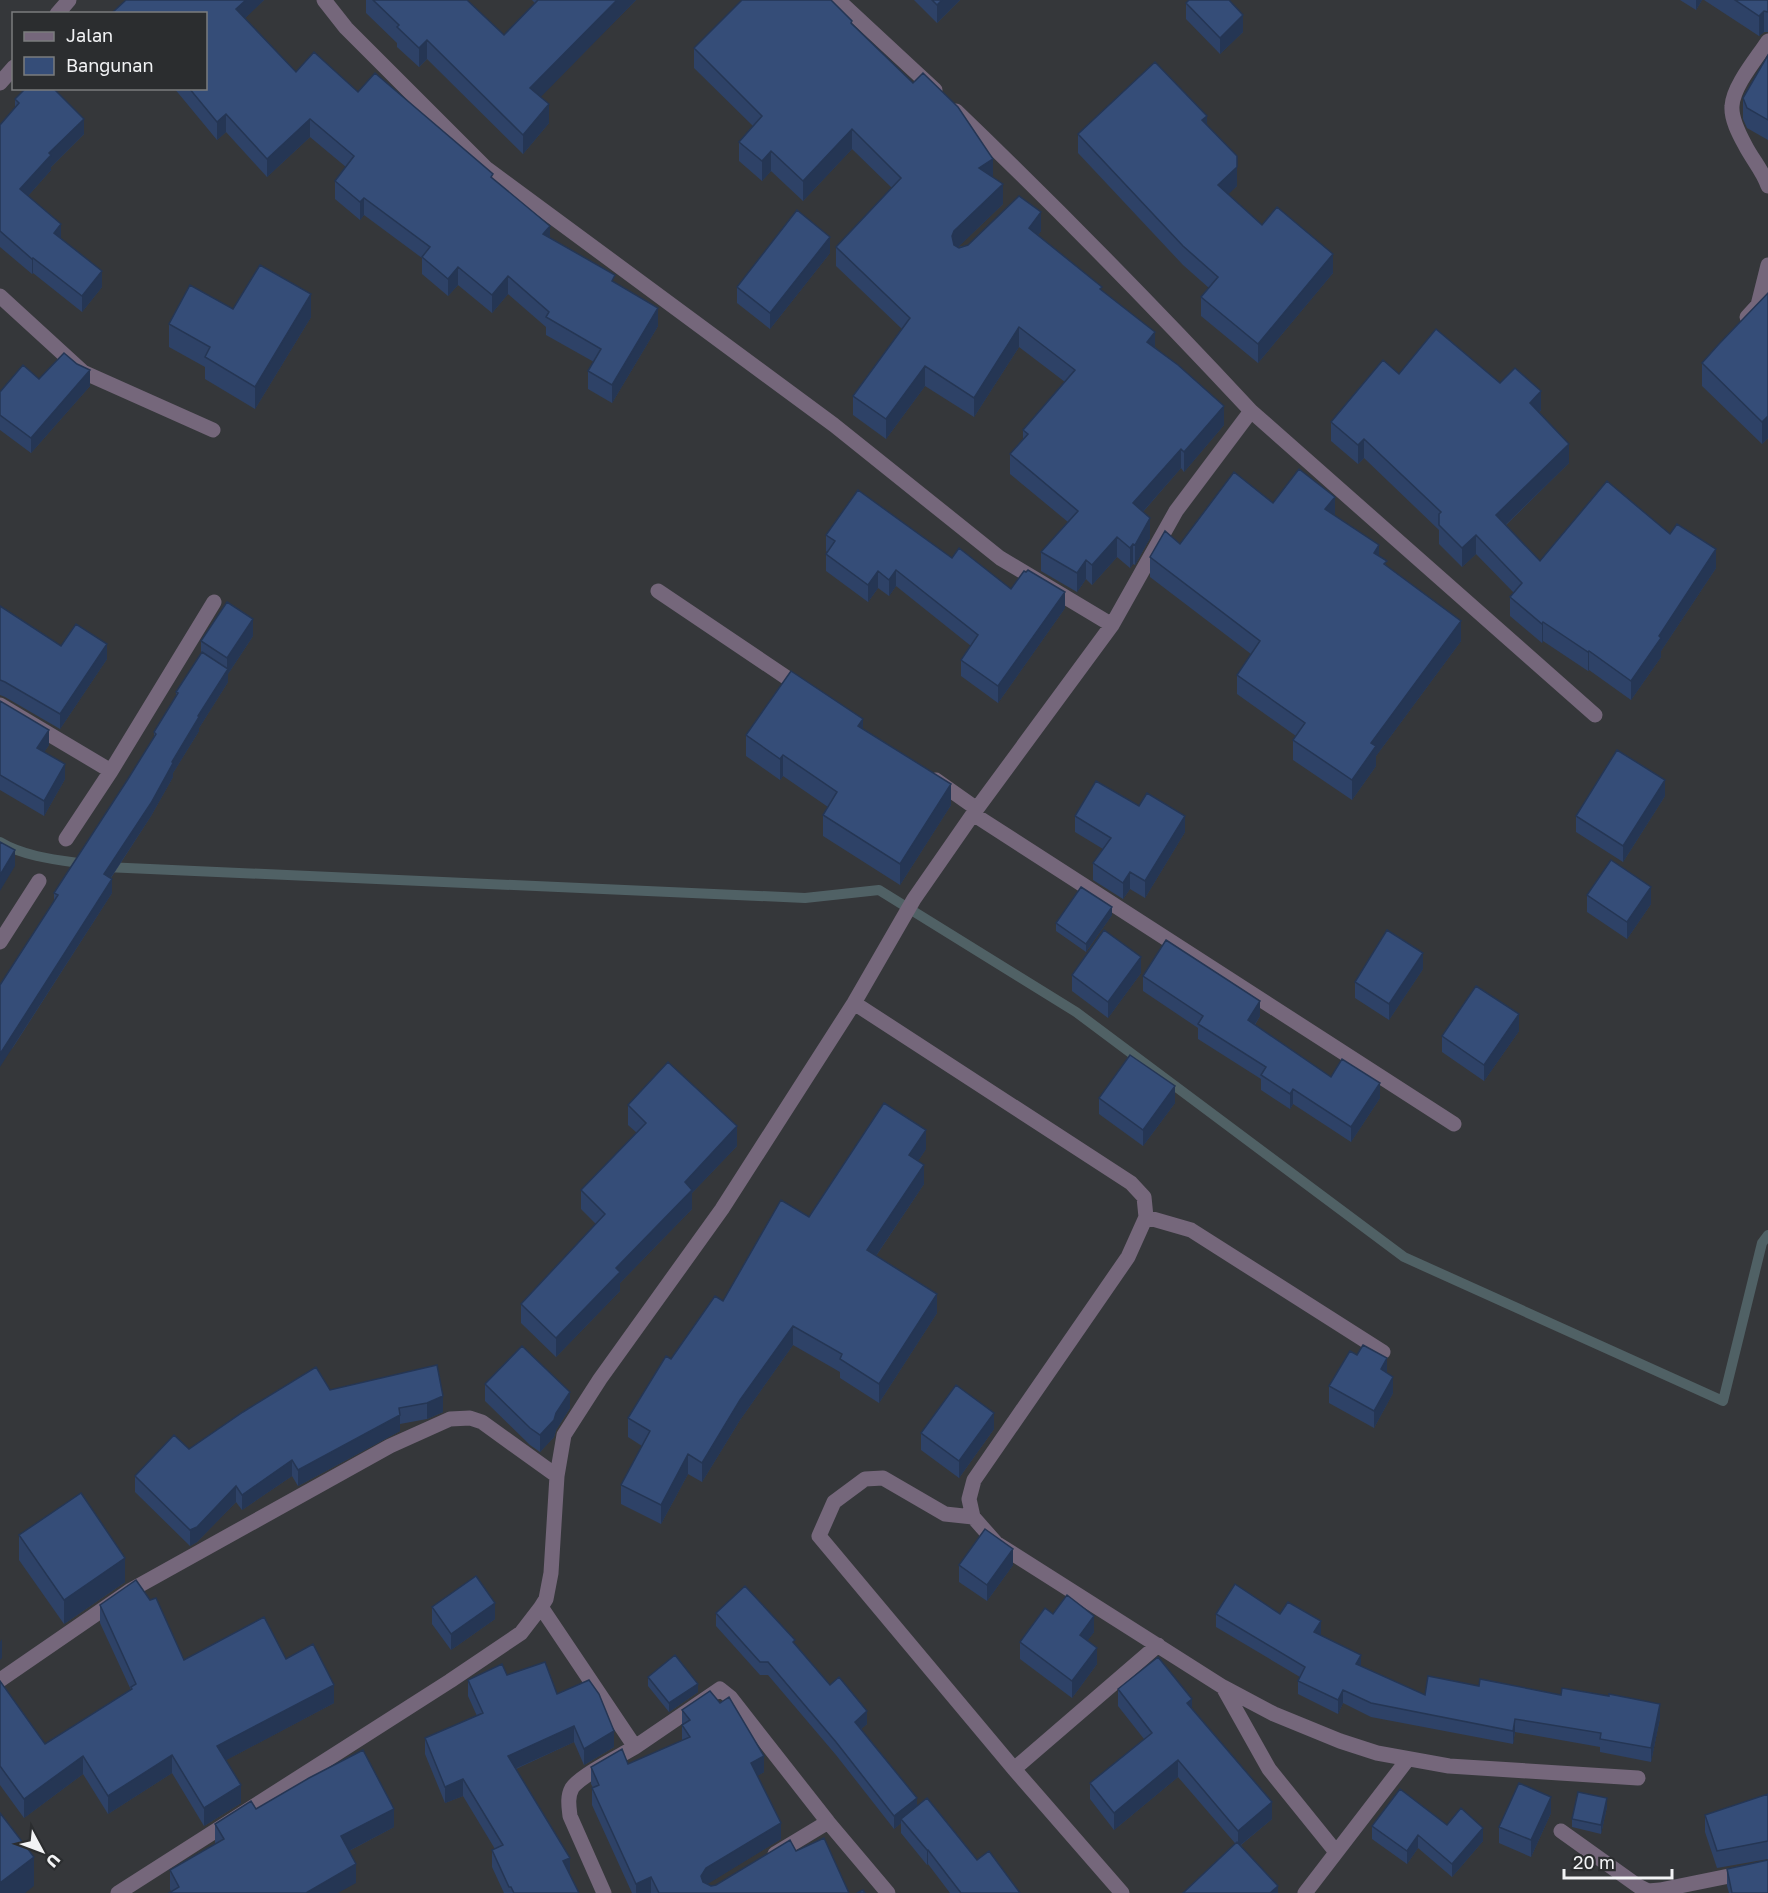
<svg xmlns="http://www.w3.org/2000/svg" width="1768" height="1893" viewBox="0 0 1768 1893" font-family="'Golos Text',sans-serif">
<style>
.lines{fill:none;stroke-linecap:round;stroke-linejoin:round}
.stream{stroke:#506165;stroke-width:10}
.street{stroke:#75677b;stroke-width:15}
.wall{fill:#2e4267}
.shaded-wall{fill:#253654}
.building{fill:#354d78;stroke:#253654;stroke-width:1.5}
</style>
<rect width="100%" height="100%" fill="#35373a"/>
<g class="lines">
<path class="stream" d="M 0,842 C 25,857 58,860 86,864
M 105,867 L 805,898 L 879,890 L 1076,1012 L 1404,1257 L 1723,1401 L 1762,1243 L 1768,1235"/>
<path class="street" d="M 324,0 L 346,28 L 486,168 L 834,425 L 1000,558 L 1112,625
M 838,0 L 935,90
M 57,14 L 69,0
M 1768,41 C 1757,58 1733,86 1732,106 C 1731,119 1739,134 1745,145 C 1752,159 1763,171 1768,186
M 0,83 L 14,67
M 0,296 L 83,372 L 213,430
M 1747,317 L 1758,305 L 1768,265
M 1251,411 L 1595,715
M 658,591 L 802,688
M 0,705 L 111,771
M 936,780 L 977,809
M 973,814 L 1454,1124
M 66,839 L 111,771 L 214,602
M 0,942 L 39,881
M 854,1003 L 1131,1183 L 1144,1197 L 1146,1217 L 1128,1257 L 974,1480 L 969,1499 L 973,1517 L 996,1543 L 1223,1687 L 1274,1714 L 1340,1741 L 1377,1753 L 1449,1766 L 1638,1778
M 1146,1217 L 1191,1230 L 1383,1352
M 973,1517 L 945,1514 L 883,1478 L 865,1479 L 834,1502 L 819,1536 L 1014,1769 L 1122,1893
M 541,1607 L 635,1747 C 620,1756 581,1775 572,1788 C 567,1797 569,1807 570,1816 L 604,1893
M 0,1680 L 131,1590 L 390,1446 L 450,1419 L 470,1418 L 482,1422 L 557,1476
M 1223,1687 L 1269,1769 L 1336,1852
M 635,1747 L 720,1689 L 730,1697 L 828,1822 L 888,1893
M 1014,1769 L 1158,1645
M 1561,1831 L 1638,1886 L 1648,1891 L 1660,1890 L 1768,1868
M 775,1854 L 828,1822
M 118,1893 L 450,1681 L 521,1633 L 541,1607 L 546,1599 L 551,1573 L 557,1476 L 564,1435 L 600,1379 L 722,1209 L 854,1003 L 914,899 L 973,814 L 1112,625 L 1176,511 L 1251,411 C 1155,308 1057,208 956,111
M 1305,1893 L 1408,1759"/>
</g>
<path class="wall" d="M 126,0 L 264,0 L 245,18 L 296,72 L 358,92 L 493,179 L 550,238 L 615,283 L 658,326 L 612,403 L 588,389 L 588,371 L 594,362 L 546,335 L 546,327 L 508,294 L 492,313 L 458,285 L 448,296 L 422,274 L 422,258 L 364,215 L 360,220 L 335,199 L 335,181 L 346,167 L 310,137 L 267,177 L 226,132 L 217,140 L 174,88 L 206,88 L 206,14 L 113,14 L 113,12 Z
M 366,0 L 467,0 L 504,35 L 535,3 L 532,0 L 636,0 L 540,97 L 549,123 L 523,154 L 427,59 L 419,67 L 397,47 L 397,43 L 366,13 Z
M 914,0 L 960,0 L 937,23 Z
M 1680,0 L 1702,0 L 1696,10 Z
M 1704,0 L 1768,0 L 1768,32 L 1764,32 L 1759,36 Z
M 1186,3 L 1243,32 L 1220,54 L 1186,19 Z
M 852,24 L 993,177 L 1003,204 L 958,247 L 1041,231 L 1038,235 L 1102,291 L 1155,347 L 1224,425 L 1184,472 L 1181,468 L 1143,512 L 1150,538 L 1135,565 L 1133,564 L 1130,568 L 1117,557 L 1092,585 L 1086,579 L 1077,592 L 1041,571 L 1041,552 L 1068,522 L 1010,474 L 1010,454 L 1023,439 L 1023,430 L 1065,382 L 1019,347 L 974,417 L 925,386 L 886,439 L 853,415 L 853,396 L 902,329 L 836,266 L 836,247 L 892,188 L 852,149 L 803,201 L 771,171 L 762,181 L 739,161 L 739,142 L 753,126 L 694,68 L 694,48 Z
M 1768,55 L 1768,140 L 1747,128 L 1743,119 L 1743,98 Z
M 15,99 L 84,134 L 51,167 L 51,170 L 28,196 L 61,239 L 102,287 L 82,312 L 33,273 L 32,274 L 0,247 L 0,125 L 15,108 Z
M 1207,124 L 1237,186 L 1228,194 L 1262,225 L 1333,273 L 1258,363 L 1201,316 L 1201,297 L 1209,288 L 1183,265 L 1078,153 L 1078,134 Z
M 830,253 L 770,329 L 737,303 L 737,287 Z
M 1768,293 L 1768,438 L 1762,444 L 1702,386 L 1702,363 Z
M 233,309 L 311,317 L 255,409 L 205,379 L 205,367 L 169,347 L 169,324 Z
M 1399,374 L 1500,383 L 1541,410 L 1539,413 L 1569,463 L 1506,525 L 1540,561 L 1670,534 L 1716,568 L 1661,651 L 1661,657 L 1631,700 L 1589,670 L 1588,671 L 1543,641 L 1542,643 L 1510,616 L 1510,597 L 1514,593 L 1476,554 L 1462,567 L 1439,544 L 1439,530 L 1364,458 L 1358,464 L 1331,441 L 1331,422 Z
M 39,379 L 90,386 L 31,453 L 0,430 L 0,392 Z
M 1273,503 L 1335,516 L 1379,556 L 1387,566 L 1461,641 L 1376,756 L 1376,766 L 1352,800 L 1293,760 L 1293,740 L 1296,736 L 1237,694 L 1237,675 L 1251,654 L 1150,577 L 1150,557 Z
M 826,535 L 952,558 L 1011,589 L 1065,608 L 998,703 L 961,676 L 961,660 L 971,646 L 896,586 L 889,596 L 878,588 L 868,602 L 826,571 L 826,554 L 827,552 L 826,551 Z
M 0,606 L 61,646 L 107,659 L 60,729 L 5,697 L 0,695 Z
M 253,636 L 228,674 L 228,682 L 199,728 L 199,731 L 173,773 L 173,777 L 151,816 L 111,878 L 112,893 L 12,1049 L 54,901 L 54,893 L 128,779 L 154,737 L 154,732 L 176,696 L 176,692 L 201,653 L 201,641 Z
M 0,701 L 49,745 L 44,752 L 65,779 L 44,816 L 0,790 Z
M 746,735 L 951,805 L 900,885 L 823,836 L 823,815 L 828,807 L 783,776 L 780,780 L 746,756 Z
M 1665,796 L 1623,862 L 1576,832 L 1576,816 Z
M 1139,806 L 1185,832 L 1145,898 L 1130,889 L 1123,899 L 1093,880 L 1093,863 L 1103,849 L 1075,832 L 1075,816 Z
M 1587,895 L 1651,904 L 1627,939 L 1587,912 Z
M 1112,915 L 1086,952 L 1056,931 L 1056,923 Z
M 1423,969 L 1389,1020 L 1355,998 L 1355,982 Z
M 1141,973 L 1108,1018 L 1072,991 L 1072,975 Z
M 1143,976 L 1260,1016 L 1255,1025 L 1331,1077 L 1380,1098 L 1351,1142 L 1293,1104 L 1290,1109 L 1261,1090 L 1261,1079 L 1198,1039 L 1198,1028 L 1143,991 Z
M 1519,1031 L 1484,1081 L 1442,1052 L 1442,1036 Z
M 1099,1098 L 1175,1103 L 1143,1146 L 1099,1114 Z
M 628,1105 L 737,1146 L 692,1193 L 692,1209 L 620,1283 L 620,1291 L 556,1357 L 521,1323 L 521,1304 L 596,1224 L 581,1209 L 581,1190 L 637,1133 L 628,1125 Z
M 926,1149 L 918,1161 L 924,1184 L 876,1256 L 937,1313 L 879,1403 L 840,1378 L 840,1372 L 793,1345 L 740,1420 L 702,1482 L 688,1474 L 661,1524 L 621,1504 L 621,1485 L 642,1446 L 628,1437 L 628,1418 L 671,1359 L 723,1301 L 809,1217 Z
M 437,1365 L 443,1412 L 427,1419 L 400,1424 L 400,1431 L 298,1486 L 292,1476 L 242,1510 L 236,1502 L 197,1542 L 190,1546 L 135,1492 L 135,1476 L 189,1449 L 330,1390 Z
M 1387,1373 L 1393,1393 L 1374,1428 L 1329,1403 L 1329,1386 Z
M 485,1384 L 570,1408 L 556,1430 L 554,1437 L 540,1452 L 530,1445 L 485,1401 Z
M 994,1429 L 959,1478 L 921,1450 L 921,1433 Z
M 19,1535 L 125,1582 L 64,1624 L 19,1560 Z
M 959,1565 L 1013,1565 L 987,1601 L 959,1582 Z
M 100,1605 L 184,1660 L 286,1659 L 334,1703 L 226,1760 L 241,1803 L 204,1826 L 172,1773 L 108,1814 L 83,1774 L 24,1818 L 0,1785 L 0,1681 L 45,1744 L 131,1690 L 100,1623 Z
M 432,1607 L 495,1619 L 451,1650 L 432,1624 Z
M 716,1613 L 795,1645 L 830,1685 L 867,1724 L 861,1729 L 917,1805 L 977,1860 L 1020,1893 L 950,1893 L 928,1864 L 927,1865 L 901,1833 L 901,1823 L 894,1829 L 836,1755 L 768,1675 L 760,1675 L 716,1626 Z
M 1053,1614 L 1094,1632 L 1087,1641 L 1097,1664 L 1072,1698 L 1020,1659 L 1020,1642 Z
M 1216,1614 L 1280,1614 L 1321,1635 L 1320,1636 L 1361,1666 L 1425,1695 L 1479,1686 L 1660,1718 L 1651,1762 L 1600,1752 L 1600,1747 L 1515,1732 L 1513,1744 L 1371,1717 L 1343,1703 L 1338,1714 L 1298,1694 L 1298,1681 L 1300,1677 L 1216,1627 Z
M 507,1675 L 557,1694 L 614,1747 L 584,1765 L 574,1742 L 516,1769 L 579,1893 L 504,1893 L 492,1867 L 492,1850 L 495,1849 L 463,1796 L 445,1803 L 425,1754 L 425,1738 L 477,1716 L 468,1696 L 468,1680 Z
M 648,1677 L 698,1692 L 669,1712 L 648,1686 Z
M 1118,1689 L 1192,1708 L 1272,1819 L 1241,1845 L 1278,1893 L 1178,1777 L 1114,1830 L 1090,1799 L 1090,1783 L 1144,1739 L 1118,1706 Z
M 682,1710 L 764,1772 L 757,1776 L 781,1839 L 707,1884 L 711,1886 L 716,1885 L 796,1851 L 849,1893 L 632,1893 L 592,1805 L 592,1788 L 593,1788 L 591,1784 L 591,1767 L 628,1764 L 682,1741 Z
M 1768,1794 L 1768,1859 L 1717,1868 L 1705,1832 L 1705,1815 Z
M 1607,1807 L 1601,1834 L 1572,1827 L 1572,1819 Z
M 256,1809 L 394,1827 L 349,1851 L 356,1883 L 171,1892 L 170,1889 L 170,1870 L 215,1844 L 215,1824 Z
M 1551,1813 L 1531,1857 L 1499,1843 L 1499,1827 Z
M 1447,1825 L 1483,1841 L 1452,1877 L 1418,1848 L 1407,1864 L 1372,1839 L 1372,1826 Z
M 1727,1869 L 1768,1893 L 1729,1893 L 1727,1886 Z"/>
<path class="shaded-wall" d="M 246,0 L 264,0 L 236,27 L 236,9 Z
M 617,0 L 636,0 L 530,108 L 530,88 Z
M 942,0 L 960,0 L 937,23 L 937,5 Z
M 1696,0 L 1702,0 L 1696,10 Z
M 1764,11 L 1764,32 L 1759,36 L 1759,16 Z
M 1243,15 L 1243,32 L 1220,54 L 1220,38 Z
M 427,40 L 427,59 L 419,67 L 419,48 Z
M 549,104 L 549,123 L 523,154 L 523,135 Z
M 226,114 L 226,132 L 217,140 L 217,122 Z
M 1207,116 L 1207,135 L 1202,120 Z
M 84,119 L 84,134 L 51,167 L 51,170 L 20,205 L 20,189 L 49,153 Z
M 310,119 L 310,137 L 267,177 L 267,159 Z
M 852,129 L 852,149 L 803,201 L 803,181 Z
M 771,151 L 771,171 L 762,181 L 762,161 Z
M 993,159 L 993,178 L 979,168 Z
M 1237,167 L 1237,186 L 1218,204 L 1218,185 Z
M 1003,184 L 1003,204 L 954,251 L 952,236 L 954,231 Z
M 364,198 L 364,215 L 360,220 L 360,202 Z
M 1041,212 L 1041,231 L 1029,247 L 1029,228 Z
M 61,224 L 61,240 L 54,233 Z
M 550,226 L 550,244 L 543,234 Z
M 830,237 L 830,253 L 770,329 L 770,313 Z
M 1333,254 L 1333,273 L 1258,363 L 1258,344 Z
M 33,258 L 33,273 L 32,274 L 32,259 Z
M 458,267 L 458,285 L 448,296 L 448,279 Z
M 102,271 L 102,287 L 82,312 L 82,296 Z
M 508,276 L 508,294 L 492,313 L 492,295 Z
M 311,294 L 311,317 L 255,409 L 255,387 Z
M 658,308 L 658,326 L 612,403 L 612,385 Z
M 1019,327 L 1019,347 L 974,417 L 974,398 Z
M 1155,332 L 1155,352 L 1147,342 Z
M 925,366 L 925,386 L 886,439 L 886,419 Z
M 90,370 L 90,386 L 31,453 L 31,438 Z
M 1541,391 L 1541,410 L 1530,422 L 1530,403 Z
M 1224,406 L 1224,425 L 1184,472 L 1184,452 Z
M 1768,416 L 1768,438 L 1762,444 L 1762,422 Z
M 1364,439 L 1364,458 L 1358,464 L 1358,445 Z
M 1569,444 L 1569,463 L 1496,534 L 1496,515 Z
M 1181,449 L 1181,468 L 1133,523 L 1133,503 Z
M 1335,497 L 1335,517 L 1325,509 Z
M 1150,518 L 1150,538 L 1135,565 L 1135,545 Z
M 1476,535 L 1476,554 L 1462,567 L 1462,548 Z
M 1117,537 L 1117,557 L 1092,585 L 1092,565 Z
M 1133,544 L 1133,564 L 1130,568 L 1130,548 Z
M 1379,545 L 1379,564 L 1374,553 Z
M 1716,549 L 1716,568 L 1661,651 L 1661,657 L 1631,700 L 1631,681 L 1659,636 Z
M 1086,560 L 1086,579 L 1077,592 L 1077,573 Z
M 896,570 L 896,586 L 889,596 L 889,580 Z
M 878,571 L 878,588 L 868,602 L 868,585 Z
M 1065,592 L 1065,608 L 998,703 L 998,686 Z
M 253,619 L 253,636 L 228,674 L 228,682 L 199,728 L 199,731 L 173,773 L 173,777 L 151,816 L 104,888 L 104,874 L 198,716 L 227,670 L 227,658 Z
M 1461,621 L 1461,641 L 1376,756 L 1376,766 L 1352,800 L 1352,780 L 1371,743 Z
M 1543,622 L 1543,641 L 1542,643 L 1542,624 Z
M 107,644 L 107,659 L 60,729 L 60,714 Z
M 1589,651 L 1589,670 L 1588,671 L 1588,652 Z
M 863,719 L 863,740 L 858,726 Z
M 49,730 L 49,745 L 37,763 L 37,748 Z
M 783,755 L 783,776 L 780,780 L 780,759 Z
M 65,764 L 65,779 L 44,816 L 44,801 Z
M 1665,780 L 1665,796 L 1623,862 L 1623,846 Z
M 951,784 L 951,805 L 900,885 L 900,864 Z
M 1185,816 L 1185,832 L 1145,898 L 1145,881 Z
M 15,850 L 15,866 L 0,891 L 0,875 Z
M 1130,872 L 1130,889 L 1123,899 L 1123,883 Z
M 112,879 L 112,893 L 0,1067 L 0,1054 Z
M 1651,887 L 1651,904 L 1627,939 L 1627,922 Z
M 1112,907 L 1112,915 L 1086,952 L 1086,944 Z
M 1423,953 L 1423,969 L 1389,1020 L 1389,1004 Z
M 1141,957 L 1141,973 L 1108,1018 L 1108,1002 Z
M 1260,1001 L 1260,1016 L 1248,1035 L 1248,1020 Z
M 1519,1014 L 1519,1031 L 1484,1081 L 1484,1065 Z
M 1380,1083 L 1380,1098 L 1351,1142 L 1351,1127 Z
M 1175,1086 L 1175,1103 L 1143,1146 L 1143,1130 Z
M 1293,1089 L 1293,1104 L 1290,1109 L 1290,1094 Z
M 737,1126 L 737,1146 L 692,1193 L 692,1209 L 620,1283 L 620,1291 L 556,1357 L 556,1338 L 616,1268 L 685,1182 Z
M 926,1130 L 926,1149 L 909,1175 L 909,1155 Z
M 924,1165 L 924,1184 L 867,1269 L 867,1250 Z
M 937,1294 L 937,1313 L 879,1403 L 879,1384 Z
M 793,1326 L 793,1345 L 740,1420 L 702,1482 L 702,1463 L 740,1400 Z
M 1387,1358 L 1387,1375 L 1381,1369 Z
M 1393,1377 L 1393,1393 L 1374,1428 L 1374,1411 Z
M 570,1392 L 570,1408 L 556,1430 L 554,1437 L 540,1452 L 540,1435 L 556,1413 Z
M 443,1396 L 443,1412 L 427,1419 L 427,1403 Z
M 994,1413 L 994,1429 L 959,1478 L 959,1461 Z
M 400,1415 L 400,1431 L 298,1486 L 298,1470 Z
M 688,1454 L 688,1474 L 661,1524 L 661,1505 Z
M 292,1460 L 292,1476 L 242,1510 L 242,1495 Z
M 236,1486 L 236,1502 L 197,1542 L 190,1546 L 190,1530 Z
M 1013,1549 L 1013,1565 L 987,1601 L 987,1585 Z
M 125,1558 L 125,1582 L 64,1624 L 64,1600 Z
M 495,1603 L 495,1619 L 451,1650 L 451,1634 Z
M 1094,1616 L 1094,1632 L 1080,1651 L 1080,1635 Z
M 1321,1621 L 1321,1635 L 1314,1646 L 1314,1632 Z
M 2,1639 L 2,1658 L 0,1660 L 0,1642 Z
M 1097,1648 L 1097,1664 L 1072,1698 L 1072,1681 Z
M 1361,1655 L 1361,1669 L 1356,1664 Z
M 698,1684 L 698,1692 L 669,1712 L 669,1703 Z
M 334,1685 L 334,1703 L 217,1765 L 217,1746 Z
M 1343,1690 L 1343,1703 L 1338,1714 L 1338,1700 Z
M 1192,1699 L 1192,1716 L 1187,1703 Z
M 1660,1704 L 1660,1718 L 1651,1762 L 1651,1748 Z
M 867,1711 L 867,1724 L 855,1734 L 855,1722 Z
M 1515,1719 L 1515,1732 L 1513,1744 L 1513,1731 Z
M 574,1726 L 574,1742 L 508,1772 L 508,1756 Z
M 614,1731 L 614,1747 L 584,1765 L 584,1749 Z
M 172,1755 L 172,1773 L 108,1814 L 108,1796 Z
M 83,1756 L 83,1774 L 24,1818 L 24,1799 Z
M 764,1756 L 764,1772 L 751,1780 L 751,1763 Z
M 1178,1760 L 1178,1777 L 1114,1830 L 1114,1813 Z
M 463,1779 L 463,1796 L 445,1803 L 445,1787 Z
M 241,1785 L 241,1803 L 204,1826 L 204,1808 Z
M 1551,1797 L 1551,1813 L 1531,1857 L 1531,1840 Z
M 917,1798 L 917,1811 L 901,1819 L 901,1823 L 894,1829 L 894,1816 Z
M 1607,1798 L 1607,1807 L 1601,1834 L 1601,1825 Z
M 1272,1802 L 1272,1819 L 1238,1847 L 1238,1831 Z
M 394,1809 L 394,1827 L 341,1855 L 341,1836 Z
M 781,1823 L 781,1839 L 706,1885 L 701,1893 L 701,1876 L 706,1868 Z
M 1483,1828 L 1483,1841 L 1452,1877 L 1452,1864 Z
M 1418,1835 L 1418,1848 L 1407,1864 L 1407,1851 Z
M 927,1850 L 928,1850 L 928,1864 L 927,1865 Z
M 34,1857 L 34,1886 L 25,1893 L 0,1893 L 0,1883 Z
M 570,1858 L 570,1874 L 563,1861 Z
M 356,1864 L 356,1883 L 338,1893 L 306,1893 Z
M 651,1877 L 651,1893 L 636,1893 L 636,1884 Z
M 1278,1886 L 1278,1893 L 1270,1893 Z"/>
<path class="building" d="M 126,0 L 246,0 L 236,9 L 296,72 L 314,52 L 358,92 L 375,73 L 493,174 L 491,177 L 550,226 L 543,234 L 615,275 L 612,281 L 658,308 L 612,385 L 588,371 L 601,349 L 546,317 L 549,312 L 508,276 L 492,295 L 458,267 L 448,279 L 422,257 L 430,247 L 364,198 L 360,202 L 335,181 L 354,156 L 310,119 L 267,159 L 226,114 L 217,122 L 189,88 L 206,88 L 206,14 L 114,14 L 113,12 Z
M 373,0 L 467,0 L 504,35 L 538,0 L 617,0 L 530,88 L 549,104 L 523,135 L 427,40 L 419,48 L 397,27 L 399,25 Z
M 742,0 L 831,0 L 852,21 L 851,23 L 913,83 L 923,73 L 958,107 L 993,159 L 979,168 L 1003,184 L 954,231 L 952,236 L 954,245 L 959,248 L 968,245 L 1019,196 L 1041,212 L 1029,228 L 1102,287 L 1100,289 L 1155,332 L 1147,342 L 1178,365 L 1224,406 L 1184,452 L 1181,449 L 1133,503 L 1150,518 L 1135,545 L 1133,544 L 1130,548 L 1117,537 L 1092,565 L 1086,560 L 1077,573 L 1041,552 L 1078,511 L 1010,454 L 1028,434 L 1023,430 L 1075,370 L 1019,327 L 974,398 L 925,366 L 886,419 L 853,396 L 910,318 L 836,247 L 901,178 L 852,129 L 803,181 L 771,151 L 762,161 L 739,142 L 762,116 L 694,48 Z
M 932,0 L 942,0 L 937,5 Z
M 1189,0 L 1229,0 L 1243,15 L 1220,38 L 1186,3 Z
M 1735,0 L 1768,0 L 1768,12 L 1764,11 L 1759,16 Z
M 1768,55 L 1768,120 L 1747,108 L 1743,98 Z
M 1155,62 L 1207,116 L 1202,120 L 1237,156 L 1237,167 L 1218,185 L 1262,225 L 1277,207 L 1333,254 L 1258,344 L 1201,297 L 1218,277 L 1183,246 L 1078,134 Z
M 26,88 L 53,88 L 84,119 L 49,153 L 51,155 L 20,189 L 61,224 L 54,233 L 102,271 L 82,296 L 33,258 L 32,259 L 0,231 L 0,125 L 19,103 L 15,99 Z
M 797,210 L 830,237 L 770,313 L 737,287 Z
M 260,265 L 311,294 L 255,387 L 205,357 L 210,347 L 169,324 L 190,285 L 233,309 Z
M 1768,293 L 1768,416 L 1762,422 L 1702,363 L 1719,344 Z
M 1436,329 L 1500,383 L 1515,368 L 1541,391 L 1530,403 L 1569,444 L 1496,515 L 1540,561 L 1607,481 L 1670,534 L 1677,524 L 1716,549 L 1659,636 L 1661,638 L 1631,681 L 1589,651 L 1588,652 L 1543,622 L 1542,624 L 1510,597 L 1522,583 L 1476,535 L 1462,548 L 1439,525 L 1439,514 L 1441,512 L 1364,439 L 1358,445 L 1331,422 L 1383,360 L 1399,374 Z
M 64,353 L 77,364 L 90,370 L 31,438 L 0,415 L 0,392 L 23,365 L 39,379 Z
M 1299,469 L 1335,497 L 1325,509 L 1379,545 L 1374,553 L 1387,561 L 1384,564 L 1461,621 L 1371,743 L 1376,746 L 1352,780 L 1293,740 L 1305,723 L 1237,675 L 1260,641 L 1150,557 L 1165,531 L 1180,544 L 1234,472 L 1273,503 Z
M 858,490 L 952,558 L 959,548 L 1011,589 L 1024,571 L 1026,572 L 1028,570 L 1065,592 L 998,686 L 961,660 L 978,635 L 896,570 L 889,580 L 878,571 L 868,585 L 826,554 L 835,541 L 826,535 Z
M 227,602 L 253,619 L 227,658 L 201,641 Z
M 0,606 L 61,646 L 76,624 L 107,644 L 60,714 L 5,682 L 0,680 Z
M 202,652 L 228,669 L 198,716 L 199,717 L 172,762 L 173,763 L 151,803 L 104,874 L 112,879 L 0,1054 L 0,985 L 58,895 L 54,893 L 128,779 L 156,734 L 154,732 L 178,693 L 176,692 Z
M 791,671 L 863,719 L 858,726 L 951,784 L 900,864 L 823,815 L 837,792 L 783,755 L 780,759 L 746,735 Z
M 0,701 L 49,730 L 37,748 L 65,764 L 44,801 L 0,775 Z
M 1617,750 L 1665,780 L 1623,846 L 1576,816 Z
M 1096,781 L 1139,806 L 1147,793 L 1185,816 L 1145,881 L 1130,872 L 1123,883 L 1093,863 L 1111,838 L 1075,816 Z
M 0,842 L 15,850 L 0,875 Z
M 1611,860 L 1651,887 L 1627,922 L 1587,895 Z
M 1081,887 L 1112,907 L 1086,944 L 1056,923 Z
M 1104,930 L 1141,957 L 1108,1002 L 1072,975 Z
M 1387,930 L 1423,953 L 1389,1004 L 1355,982 Z
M 1166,940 L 1260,1001 L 1248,1020 L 1331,1077 L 1342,1059 L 1380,1083 L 1351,1127 L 1293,1089 L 1290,1094 L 1261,1075 L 1266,1067 L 1198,1024 L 1203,1016 L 1143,976 Z
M 1476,986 L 1519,1014 L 1484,1065 L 1442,1036 Z
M 1130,1055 L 1175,1086 L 1143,1130 L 1099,1098 Z
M 668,1062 L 737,1126 L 685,1182 L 692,1190 L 616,1268 L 620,1272 L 556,1338 L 521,1304 L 605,1214 L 581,1190 L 646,1123 L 628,1105 Z
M 884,1103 L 926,1130 L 909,1155 L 924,1165 L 867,1250 L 937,1294 L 879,1384 L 840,1359 L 842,1354 L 793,1326 L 740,1400 L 702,1463 L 688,1454 L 661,1505 L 621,1485 L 650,1431 L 628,1418 L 666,1356 L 671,1359 L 715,1296 L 723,1301 L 781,1200 L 809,1217 Z
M 1363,1345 L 1387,1358 L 1381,1369 L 1393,1377 L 1374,1411 L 1329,1386 L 1350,1351 L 1357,1355 Z
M 522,1346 L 570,1392 L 556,1413 L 554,1420 L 540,1435 L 530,1428 L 485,1384 Z
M 437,1365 L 443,1396 L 427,1403 L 399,1408 L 400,1415 L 298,1470 L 292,1460 L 242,1495 L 236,1486 L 197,1527 L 190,1530 L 135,1476 L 174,1435 L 189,1449 L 243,1412 L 316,1367 L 330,1390 Z
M 956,1385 L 994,1413 L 959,1461 L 921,1433 Z
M 81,1493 L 125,1558 L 64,1600 L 19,1535 Z
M 985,1529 L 1013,1549 L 987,1585 L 959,1565 Z
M 476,1576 L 495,1603 L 451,1634 L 432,1607 Z
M 136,1580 L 150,1600 L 156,1598 L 184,1660 L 264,1617 L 286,1659 L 313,1644 L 334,1685 L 217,1746 L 241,1785 L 204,1808 L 172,1755 L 108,1796 L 83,1756 L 24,1799 L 0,1766 L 0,1681 L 45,1744 L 132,1689 L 131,1687 L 136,1684 L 100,1605 Z
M 1235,1584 L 1280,1614 L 1288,1602 L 1321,1621 L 1314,1632 L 1361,1655 L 1356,1664 L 1425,1695 L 1428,1676 L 1479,1686 L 1480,1679 L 1561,1695 L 1562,1688 L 1609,1696 L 1609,1694 L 1660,1704 L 1651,1748 L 1600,1739 L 1601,1733 L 1515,1719 L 1513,1731 L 1371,1703 L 1343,1690 L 1338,1700 L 1298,1681 L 1305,1667 L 1216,1614 Z
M 745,1586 L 795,1640 L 793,1642 L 830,1685 L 839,1677 L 867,1711 L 855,1722 L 917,1798 L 894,1816 L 836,1742 L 768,1662 L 760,1662 L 716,1613 Z
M 1067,1595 L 1094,1616 L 1080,1635 L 1097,1648 L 1072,1681 L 1020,1642 L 1045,1608 L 1053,1614 Z
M 675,1655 L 698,1684 L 669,1703 L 648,1677 Z
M 1158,1657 L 1192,1699 L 1187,1703 L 1272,1802 L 1238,1831 L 1178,1760 L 1114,1813 L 1090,1783 L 1152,1733 L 1118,1689 Z
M 545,1662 L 557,1694 L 589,1680 L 599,1694 L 614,1731 L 584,1749 L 574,1726 L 508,1756 L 570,1858 L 563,1861 L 579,1893 L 514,1893 L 511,1887 L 509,1887 L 492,1850 L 503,1845 L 463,1779 L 445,1787 L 425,1738 L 483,1713 L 468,1680 L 502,1664 L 507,1675 Z
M 710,1691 L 720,1703 L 729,1697 L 764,1756 L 751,1763 L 781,1823 L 706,1868 L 701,1876 L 703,1882 L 711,1886 L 716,1885 L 790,1840 L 796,1851 L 824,1838 L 849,1893 L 659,1893 L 651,1877 L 636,1884 L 592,1788 L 599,1785 L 591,1767 L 622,1749 L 628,1764 L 690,1737 L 682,1725 L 690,1720 L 682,1710 Z
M 363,1750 L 394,1809 L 341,1836 L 356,1864 L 306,1893 L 169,1893 L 179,1887 L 170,1870 L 224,1839 L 215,1824 L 251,1801 L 256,1809 L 309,1778 Z
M 1519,1783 L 1551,1797 L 1531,1840 L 1499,1827 Z
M 1400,1789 L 1447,1825 L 1461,1808 L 1483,1828 L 1452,1864 L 1418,1835 L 1407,1851 L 1372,1826 Z
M 1578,1792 L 1607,1798 L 1601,1825 L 1572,1819 Z
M 1768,1794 L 1768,1841 L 1717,1851 L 1705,1815 Z
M 927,1798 L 977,1860 L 989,1851 L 1020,1893 L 961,1893 L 928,1850 L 927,1850 L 901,1819 Z
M 0,1813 L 34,1857 L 0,1883 Z
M 1237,1842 L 1278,1886 L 1270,1893 L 1183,1893 Z
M 1768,1860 L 1768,1893 L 1732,1893 L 1727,1869 Z
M 863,1890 L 865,1893 L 857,1893 Z"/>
<rect x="12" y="12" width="195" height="78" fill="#2b2d2f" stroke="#7b7c7e" stroke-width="1.5"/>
<rect x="24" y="32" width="30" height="9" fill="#75677b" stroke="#7b7c7e" stroke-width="1.5"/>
<text x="66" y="42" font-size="18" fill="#f2f3f5">Jalan</text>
<rect x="24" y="57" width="30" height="18" fill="#354d78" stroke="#7b7c7e" stroke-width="1.5"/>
<text x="66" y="72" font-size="18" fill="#f2f3f5">Bangunan</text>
<g transform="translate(42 1851) rotate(131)" stroke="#2b2d2f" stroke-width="4.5" paint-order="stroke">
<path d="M0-4.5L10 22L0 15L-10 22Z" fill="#f2f3f5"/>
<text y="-9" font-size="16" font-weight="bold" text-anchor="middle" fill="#f2f3f5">U</text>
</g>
<path d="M1564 1869v9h108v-9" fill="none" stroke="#f2f3f5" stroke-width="3"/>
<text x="1573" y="1869" font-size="18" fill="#f2f3f5" stroke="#2b2d2f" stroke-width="4.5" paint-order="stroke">20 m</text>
</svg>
